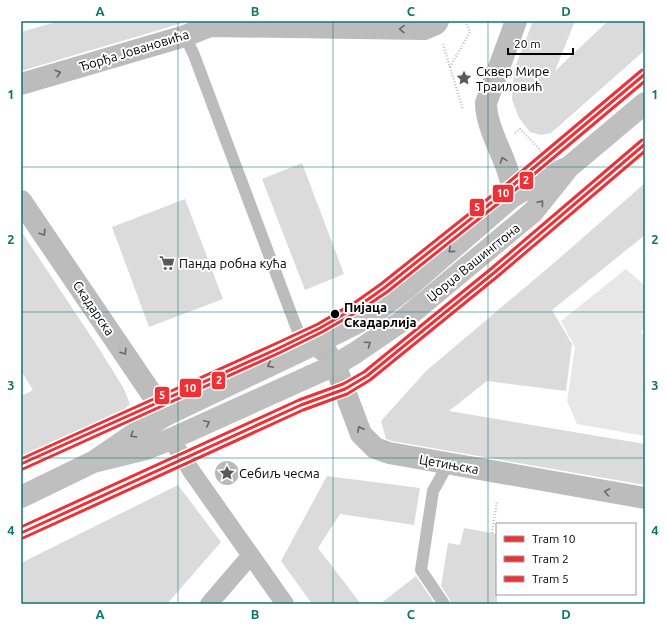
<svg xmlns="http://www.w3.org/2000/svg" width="666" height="625" viewBox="0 0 666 625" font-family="Ubuntu,sans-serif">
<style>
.green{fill:#e7e7e7}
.water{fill:#b9b9b9}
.building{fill:#dbdbdb}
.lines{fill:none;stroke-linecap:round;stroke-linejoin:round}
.path{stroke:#c2c2c2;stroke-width:2.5;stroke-dasharray:1 2;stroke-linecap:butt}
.service{stroke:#bcbcbc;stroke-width:12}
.pedestrian{stroke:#bcbcbc;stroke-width:18}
.minor{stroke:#bcbcbc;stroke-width:22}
.secondary{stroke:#bfbfbf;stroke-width:22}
.tram-1-casing{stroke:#fff;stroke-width:6}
.tram-2-casing{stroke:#fff;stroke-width:6}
.tram-3-casing{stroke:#fff;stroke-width:6}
.tram-1{stroke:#ed3237;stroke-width:3}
.tram-2{stroke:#ed3237;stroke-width:3}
.tram-3{stroke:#ed3237;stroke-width:3}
.oneway{stroke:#676767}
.oneway2{stroke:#696969}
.grid{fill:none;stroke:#0f766e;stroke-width:1;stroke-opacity:0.55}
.stop-dot{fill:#000;stroke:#fff;stroke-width:1.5}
.labels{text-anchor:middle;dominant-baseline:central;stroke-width:4;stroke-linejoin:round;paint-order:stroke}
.street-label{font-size:13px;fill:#000;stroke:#fff}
.poi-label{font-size:13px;fill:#000;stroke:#fff;text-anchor:start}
.stop-label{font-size:13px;font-weight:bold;fill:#000;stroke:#fff;text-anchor:start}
.line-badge{stroke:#fff;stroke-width:1.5}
.badge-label{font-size:11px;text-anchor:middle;font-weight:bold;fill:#fff}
.neatline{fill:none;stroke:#0f766e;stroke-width:1.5}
.grid-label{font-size:13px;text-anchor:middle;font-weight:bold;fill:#0f766e}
</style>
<rect width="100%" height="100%" fill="#fff"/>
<path class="green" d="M 626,269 L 645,286 L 645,328 L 641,332 L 645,336 L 645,436 L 577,424 L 567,401 L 575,347 L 561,321 Z"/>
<path class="water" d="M215 473a12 12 0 1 1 24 0a12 12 0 1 1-24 0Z"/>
<path class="building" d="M 59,21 L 189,21 L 21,71 L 21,32 Z
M 533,21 L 575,21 L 555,71 L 608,21 L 645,21 L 645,50 L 551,133 L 541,135 L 530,132 L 519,118 L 512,99 L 514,70 Z
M 302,163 L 344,274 L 305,290 L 262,179 Z
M 645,183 L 645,235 L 552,310 L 572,344 L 566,391 L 487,381 L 449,411 L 645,444 L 645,485 L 392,441 L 386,439 L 381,421 L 426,371 L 562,256 Z
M 185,199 L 223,299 L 149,327 L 112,227 Z
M 21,231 L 100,350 L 124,389 L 130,404 L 122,411 L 87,428 L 21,458 L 21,396 L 33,390 L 21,371 Z
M 327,476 L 420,488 L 414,525 L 340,514 L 318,548 L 361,604 L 312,604 L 281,561 Z
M 178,485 L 221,542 L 167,604 L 21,604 L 21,563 Z
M 464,528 L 497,534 L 497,604 L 451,604 L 450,600 L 441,586 L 448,543 L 460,545 Z
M 416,576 L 435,604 L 380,604 Z"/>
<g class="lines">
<path class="path" d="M 443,44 L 463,110
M 450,67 L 470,32 L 466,21
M 515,133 L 520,129 L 544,154
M 492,533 L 497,501"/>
<path class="service" d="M 185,36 L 194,55 L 292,316 L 305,349
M 444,604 L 421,570 L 433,491 L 448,464"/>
<path class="pedestrian" d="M 171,439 L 192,472 L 285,604
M 209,604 L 251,555"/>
<path class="minor" d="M 21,84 L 185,36 L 210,26 L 424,29 L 436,24 L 438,21
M 512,197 C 514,167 486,134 486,103 L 516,21
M 21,201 L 166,415
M 315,344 L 327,353 L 335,365 L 361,434 L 375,448 L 389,453 L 645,498"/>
<path class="secondary" d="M 93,462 L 146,449 L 171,439 L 335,365 L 355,353 L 402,321 L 533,212 L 569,167 L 645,103
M 21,497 L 93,462 L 131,436 L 166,415 L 315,344 L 359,322 L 381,308 L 408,287 L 512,197 L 534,184 L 564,169"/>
<defs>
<path id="tram-1" d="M 21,464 L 277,349 L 320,328 L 360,305 L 384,288 L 512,186 L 645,74
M 21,533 L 301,405 L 345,389 L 367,376 L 495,272 L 645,144"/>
<path id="tram-2" d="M 23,469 L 279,353 L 322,332 L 362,309 L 387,292 L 515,190 L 645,81
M 23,538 L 303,410 L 347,394 L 370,380 L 498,276 L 645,151"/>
<path id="tram-3" d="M 21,459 L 275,344 L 318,324 L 357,301 L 381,284 L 509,182 L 642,70
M 21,527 L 299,400 L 343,384 L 364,372 L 492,268 L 642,140"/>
</defs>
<use href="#tram-1" class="tram-1-casing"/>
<use href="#tram-2" class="tram-2-casing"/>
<use href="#tram-3" class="tram-3-casing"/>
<use href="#tram-1" class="tram-1"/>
<use href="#tram-2" class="tram-2"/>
<use href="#tram-3" class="tram-3"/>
</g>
<defs><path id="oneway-chevron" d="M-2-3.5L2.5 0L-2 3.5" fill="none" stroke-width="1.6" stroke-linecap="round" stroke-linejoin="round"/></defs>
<g class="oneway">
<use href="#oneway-chevron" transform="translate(402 29) rotate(-179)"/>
<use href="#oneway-chevron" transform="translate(58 73) rotate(-16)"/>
<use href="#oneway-chevron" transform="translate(503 160) rotate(-110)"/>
<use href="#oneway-chevron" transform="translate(43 233) rotate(56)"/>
<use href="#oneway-chevron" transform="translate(124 352) rotate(56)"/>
<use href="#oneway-chevron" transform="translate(360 429) rotate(-115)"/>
<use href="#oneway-chevron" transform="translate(607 492) rotate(-170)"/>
</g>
<g class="oneway2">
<use href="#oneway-chevron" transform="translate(541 203) rotate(-49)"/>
<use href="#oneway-chevron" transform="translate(451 250) rotate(140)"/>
<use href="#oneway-chevron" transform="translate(368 344) rotate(-35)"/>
<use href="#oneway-chevron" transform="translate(270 365) rotate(154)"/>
<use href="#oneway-chevron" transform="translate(207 423) rotate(-25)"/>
<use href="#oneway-chevron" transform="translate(133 435) rotate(148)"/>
</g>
<path class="grid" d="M 178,21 L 178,604M 333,21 L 333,604M 488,21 L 488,604M 21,167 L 645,167M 21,312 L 645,312M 21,458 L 645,458"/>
<defs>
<symbol id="sight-bare" viewBox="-9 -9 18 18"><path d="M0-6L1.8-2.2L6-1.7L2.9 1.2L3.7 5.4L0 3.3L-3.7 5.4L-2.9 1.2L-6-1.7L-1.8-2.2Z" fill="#595959" stroke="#fff" stroke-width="2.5" paint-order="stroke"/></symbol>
<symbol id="supermarket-bare" viewBox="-9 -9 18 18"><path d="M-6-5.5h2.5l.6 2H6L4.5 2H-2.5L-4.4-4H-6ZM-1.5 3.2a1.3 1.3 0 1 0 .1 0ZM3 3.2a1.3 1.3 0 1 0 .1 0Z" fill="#595959" stroke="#fff" stroke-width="2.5" paint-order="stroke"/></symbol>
</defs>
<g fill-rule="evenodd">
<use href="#sight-bare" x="453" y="67" width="22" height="22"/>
<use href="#supermarket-bare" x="156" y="252" width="22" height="22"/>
<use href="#sight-bare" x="216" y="462" width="22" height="22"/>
</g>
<circle class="stop-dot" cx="335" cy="314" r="5"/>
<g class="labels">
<g class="street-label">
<text transform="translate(134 50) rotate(-17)">Ђорђа Јовановића</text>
<text transform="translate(473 262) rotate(-39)">Џорџа Вашингтона</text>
<text transform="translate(94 308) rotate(56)">Скадарска</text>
<text transform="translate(449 464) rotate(10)">Цетињска</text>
</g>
<g class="poi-label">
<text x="476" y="71">Сквер Мире<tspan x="476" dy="15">Траиловић</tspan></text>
<text x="179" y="263">Панда робна кућа</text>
<text x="239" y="473">Себиљ чесма</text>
</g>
<g class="stop-label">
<text x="344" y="307">Пијаца<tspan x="344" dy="15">Скадарлија</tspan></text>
</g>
</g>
<g class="line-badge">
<rect x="519" y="171" width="15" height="19" rx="4" fill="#ed3237"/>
<rect x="492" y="184" width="22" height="19" rx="4" fill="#ed3237"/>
<rect x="469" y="198" width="16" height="19" rx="4" fill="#ed3237"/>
<rect x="211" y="371" width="15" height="19" rx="4" fill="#ed3237"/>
<rect x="179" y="378" width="23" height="20" rx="4" fill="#ed3237"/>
<rect x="154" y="386" width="16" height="19" rx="4" fill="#ed3237"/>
</g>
<g class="badge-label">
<text x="526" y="184">2</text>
<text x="503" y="197">10</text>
<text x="477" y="211">5</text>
<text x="219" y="384">2</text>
<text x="190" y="392">10</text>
<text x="162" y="399">5</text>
</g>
<rect width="666" height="625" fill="none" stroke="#ffffff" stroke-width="44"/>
<rect x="496" y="523" width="140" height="72" fill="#ffffff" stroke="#999999"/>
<rect x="504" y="536" width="20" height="6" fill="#ed3237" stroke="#999999"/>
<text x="532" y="543" font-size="12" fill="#000000">Tram 10</text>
<rect x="504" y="556" width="20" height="6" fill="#ed3237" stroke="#999999"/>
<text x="532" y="563" font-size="12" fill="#000000">Tram 2</text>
<rect x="504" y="576" width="20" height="6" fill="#ed3237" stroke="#999999"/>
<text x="532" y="583" font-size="12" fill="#000000">Tram 5</text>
<path d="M508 48v6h65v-6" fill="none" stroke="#000000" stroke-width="2"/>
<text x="514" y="48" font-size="12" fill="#000000" stroke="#ffffff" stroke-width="3" paint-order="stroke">20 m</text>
<rect x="22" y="22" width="622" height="581" class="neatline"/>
<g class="grid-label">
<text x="100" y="16">A</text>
<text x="255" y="16">B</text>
<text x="411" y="16">C</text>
<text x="566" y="16">D</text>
<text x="11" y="99">1</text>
<text x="655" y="99">1</text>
<text x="11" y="244">2</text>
<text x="655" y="244">2</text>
<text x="11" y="390">3</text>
<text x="655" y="390">3</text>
<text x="11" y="535">4</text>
<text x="655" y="535">4</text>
<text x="100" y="619">A</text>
<text x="255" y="619">B</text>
<text x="411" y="619">C</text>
<text x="566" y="619">D</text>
</g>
</svg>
